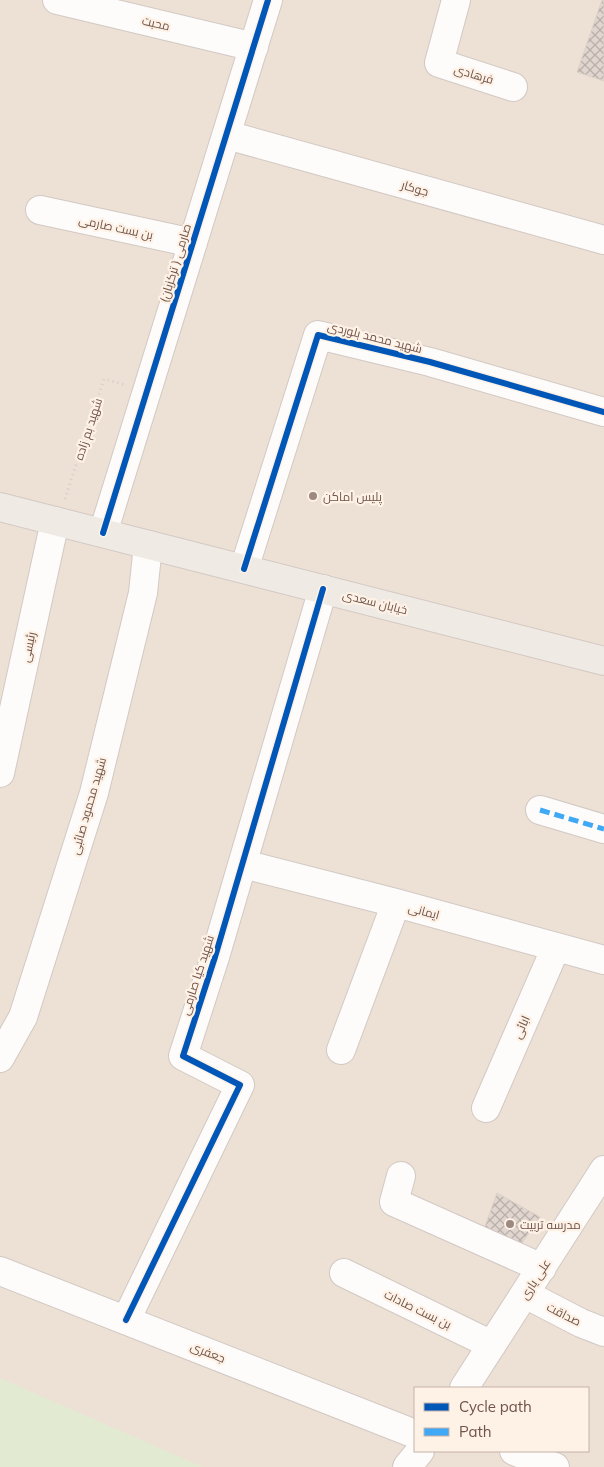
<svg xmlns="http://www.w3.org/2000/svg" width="604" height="1467" viewBox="0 0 604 1467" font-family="Mulish,Cairo,sans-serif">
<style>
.residential{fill:#ede0d4;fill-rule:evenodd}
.grass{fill:#e2ead2}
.building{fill:url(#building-cross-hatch);stroke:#ddd1ca}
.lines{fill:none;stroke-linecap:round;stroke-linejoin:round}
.minor-casing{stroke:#d2c9c4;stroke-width:30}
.major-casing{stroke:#d3c9c4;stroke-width:30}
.path{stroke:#d6ccc9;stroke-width:3;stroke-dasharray:1 4;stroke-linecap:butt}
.minor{stroke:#fdfcfb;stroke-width:28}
.major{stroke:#f0eae4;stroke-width:28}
.quiet{stroke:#3fa9f5;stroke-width:5;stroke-dasharray:10 5;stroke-linecap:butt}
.cycleway-casing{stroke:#fef2e6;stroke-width:9}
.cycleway{stroke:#0057b8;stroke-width:6}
.poi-dot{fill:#9e8981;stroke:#fef2e6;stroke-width:2}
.labels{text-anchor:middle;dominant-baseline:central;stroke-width:4.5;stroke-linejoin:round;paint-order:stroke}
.street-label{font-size:12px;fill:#70534a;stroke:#fef2e6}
.poi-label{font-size:12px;fill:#70534a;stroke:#fef2e6;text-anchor:start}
</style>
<defs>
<pattern id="building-cross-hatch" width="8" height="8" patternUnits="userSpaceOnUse" patternTransform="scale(1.25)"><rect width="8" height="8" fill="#e0d6cf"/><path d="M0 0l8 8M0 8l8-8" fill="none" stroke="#bab0aa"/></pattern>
</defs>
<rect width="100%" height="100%" fill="#f4eee7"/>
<path class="residential" d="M 0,0 L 604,0 L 604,1467 L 0,1467 ZM 415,1388 L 588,1388 L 588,1451 L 415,1451 Z"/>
<path class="grass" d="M 0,1378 L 203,1467 L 0,1467 Z"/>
<path class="building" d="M 602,0 L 604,0 L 604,81 L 577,72 Z
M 497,1193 L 540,1217 L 517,1250 L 483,1232 Z"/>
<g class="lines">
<defs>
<path id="minor" d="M 57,0 L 254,47
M 456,0 L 439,63 L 513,87
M 227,135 L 604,240
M 40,210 L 193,243
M 103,533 L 268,0
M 244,569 L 318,335 L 430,362 L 604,412
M 0,773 L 55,521
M 540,810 L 604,829
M 243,864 L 396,903 L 604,960
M 341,1050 L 396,903
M 0,1058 L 23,1017 L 94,793 L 143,593 L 148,545
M 486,1108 L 556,947
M 401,1176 L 394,1202 L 542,1268
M 0,1271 L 415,1434
M 344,1273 L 492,1345
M 525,1294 L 581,1323 L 604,1332
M 126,1320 L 240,1085 L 183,1056 L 215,957 L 323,589
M 464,1388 L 604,1170
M 514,1451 L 555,1467
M 407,1467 L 420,1451"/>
<path id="major" d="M 0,507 L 604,661"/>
</defs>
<use href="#minor" class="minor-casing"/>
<use href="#major" class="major-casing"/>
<path class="path" d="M 65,499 L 104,379 L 125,385"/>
<use href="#minor" class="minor"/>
<use href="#major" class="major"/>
<path class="quiet" d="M 540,810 L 604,829"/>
<defs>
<path id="cycleway" d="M 103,533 L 268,0
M 244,569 L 318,335 L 430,362 L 604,412
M 126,1320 L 240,1085 L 183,1056 L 215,957 L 323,589"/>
</defs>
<use href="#cycleway" class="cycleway-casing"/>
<use href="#cycleway" class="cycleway"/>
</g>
<g class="poi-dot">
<circle cx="313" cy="496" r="5"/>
<circle cx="510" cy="1224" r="5"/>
</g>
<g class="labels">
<g class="street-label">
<text transform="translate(156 23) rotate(13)">محبت</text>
<text transform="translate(474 74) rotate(17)">فرهادی</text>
<text transform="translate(415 188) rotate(16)">جوکار</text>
<text transform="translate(116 227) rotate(12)">بن بست صارمی</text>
<text transform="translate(175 263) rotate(-73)">صارمی ( ترکزبان)</text>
<text transform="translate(375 337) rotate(14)">شهید محمد بلوردی</text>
<text transform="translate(88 429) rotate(-72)">شهید بم زاده</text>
<text transform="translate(375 602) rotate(14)">خیابان سعدی</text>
<text transform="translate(28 647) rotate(-78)">رئیسی</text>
<text transform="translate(88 806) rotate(-74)">شهید محمود صائبی</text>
<text transform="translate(424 911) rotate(15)">ایمانی</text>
<text transform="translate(197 975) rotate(-72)">شهید کیا صارمی</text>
<text transform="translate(521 1027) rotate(-66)">ابائی</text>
<text transform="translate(535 1279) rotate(-57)">علی یاری</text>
<text transform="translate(418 1309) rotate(26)">بن بست صادات</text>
<text transform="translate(564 1314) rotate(27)">صداقت</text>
<text transform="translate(208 1352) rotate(22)">جعفری</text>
</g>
<g class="poi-label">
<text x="323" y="496">پلیس اماکن</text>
<text x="520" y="1224">مدرسه تربیت</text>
</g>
</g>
<rect x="414" y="1387" width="175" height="65" fill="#fef2e6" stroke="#c5b2a8"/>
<rect x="424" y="1403" width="25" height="8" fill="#0057b8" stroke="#c5b2a8"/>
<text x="459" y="1412" font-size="15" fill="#70534a">Cycle path</text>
<rect x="424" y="1428" width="25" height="8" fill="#3fa9f5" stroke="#c5b2a8"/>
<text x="459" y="1437" font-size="15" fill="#70534a">Path</text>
</svg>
